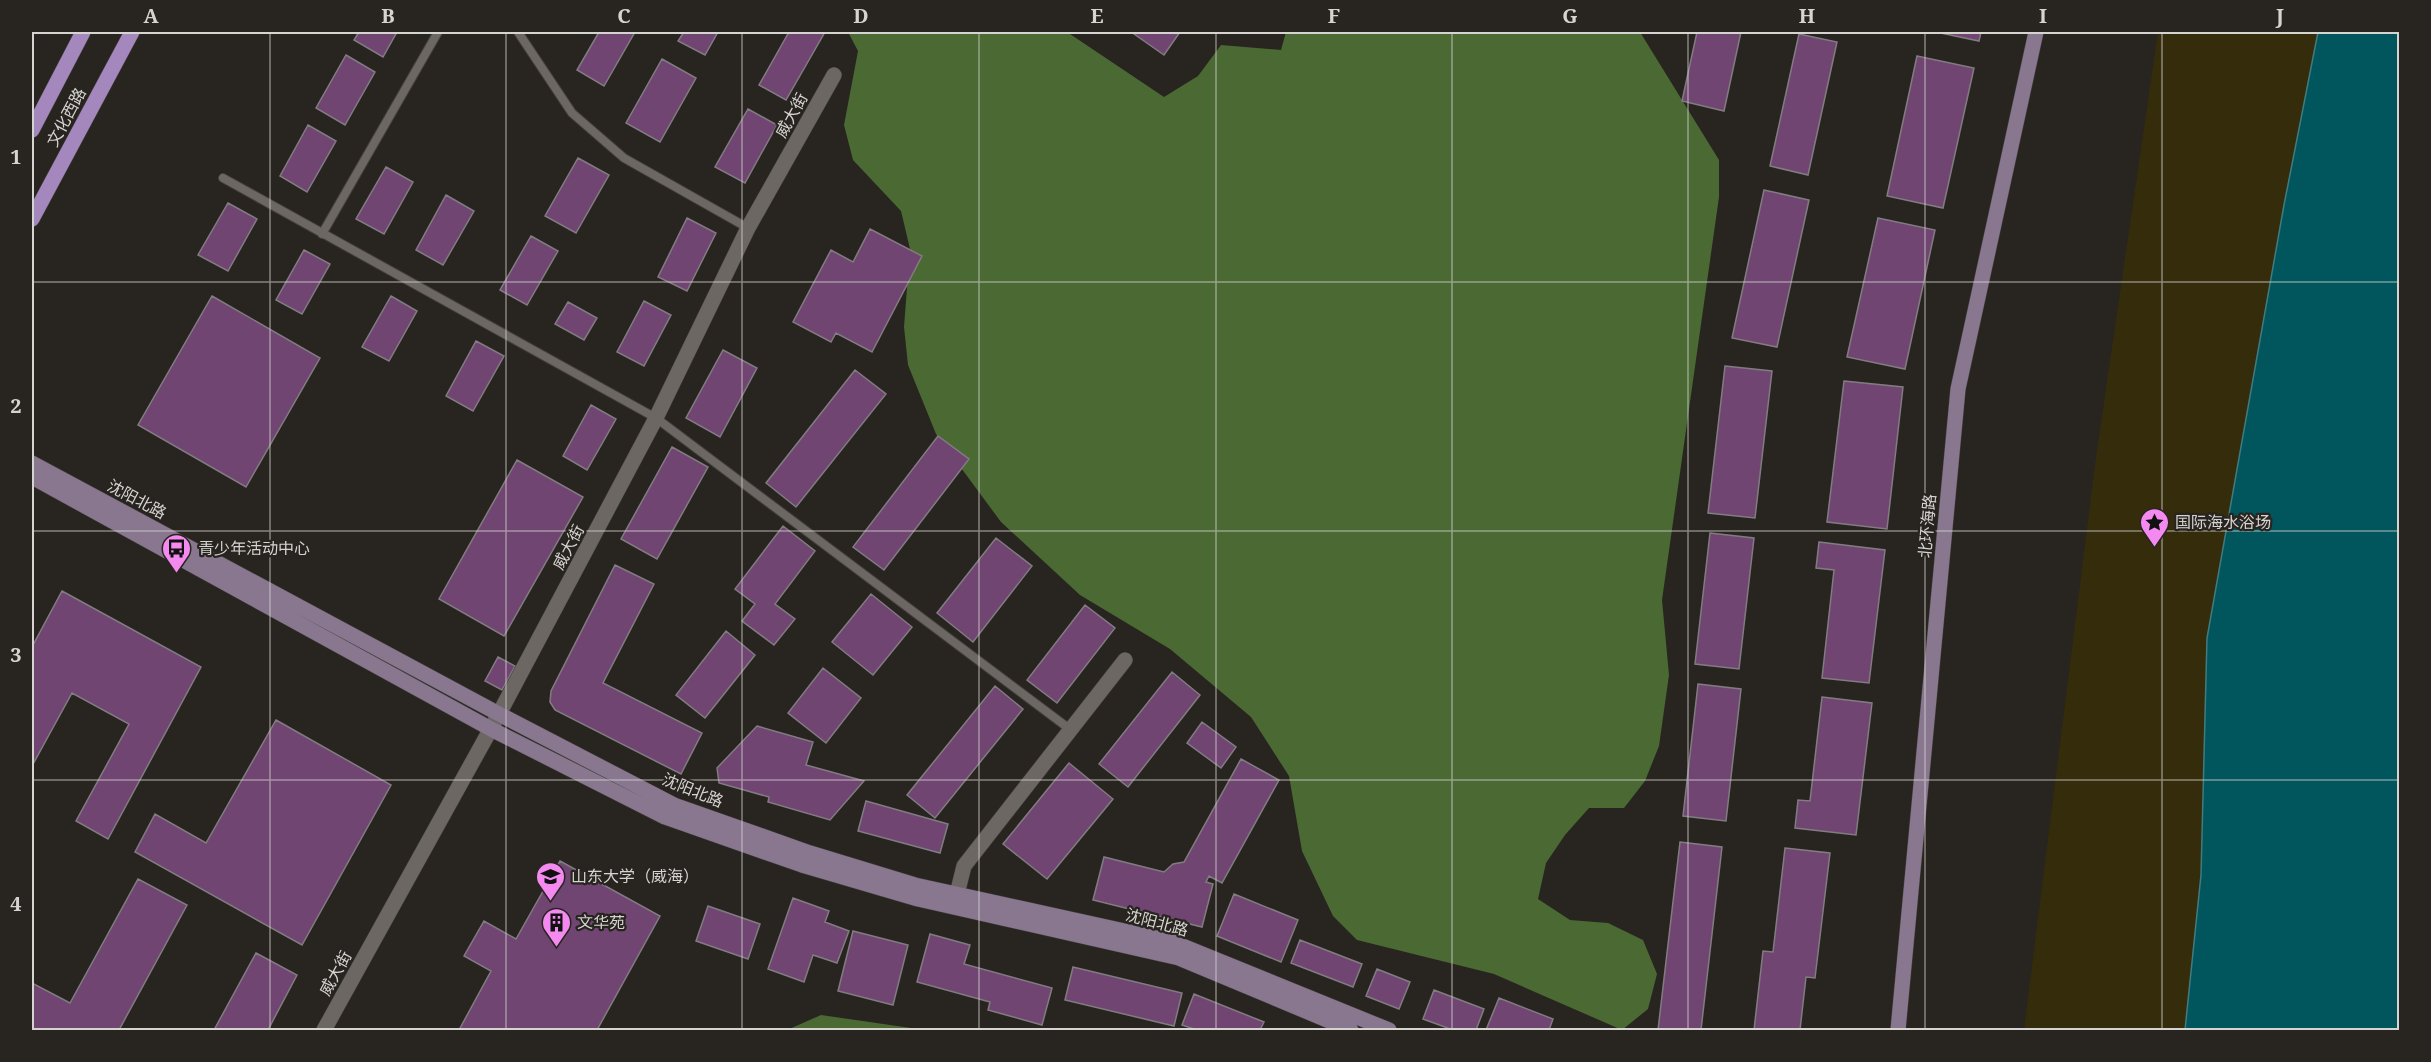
<svg xmlns="http://www.w3.org/2000/svg" width="2431" height="1062" viewBox="0 0 2431 1062" font-family="'Noto Serif','Noto Sans SC',serif">
<style>
.forest{fill:#4a6933}
.sand{fill:#342c0b}
.water{fill:#00565c;stroke:#407c7f;stroke-width:1.5}
.building{fill:#714572;stroke:#817c81;stroke-width:1.5}
.lines{fill:none;stroke-linecap:round;stroke-linejoin:round}
.lane-casing{stroke:#44413e;stroke-width:10}
.street-casing{stroke:#44413e;stroke-width:16}
.secondary-casing{stroke:#44413e;stroke-width:16}
.primary-casing{stroke:#44413e;stroke-width:16}
.lane{stroke:#6c6762;stroke-width:8}
.street{stroke:#6c6762;stroke-width:15}
.secondary{stroke:#88778f;stroke-width:15}
.primary{stroke:#a487bc;stroke-width:15}
.grid{fill:none;stroke:#d6d4d1;stroke-width:1.5;stroke-opacity:0.55}
.labels{text-anchor:middle;dominant-baseline:central;stroke-width:4.5;stroke-linejoin:round;paint-order:stroke}
.street-label{font-size:16px;fill:#d6d4d1;stroke:#282420}
.poi-label{font-size:16px;fill:#d6d4d1;stroke:#282420;text-anchor:start}
.neatline{fill:none;stroke:#d6d4d1;stroke-width:2}
.grid-label{font-size:20px;text-anchor:middle;font-weight:bold;fill:#d6d4d1}
</style>
<rect width="100%" height="100%" fill="#282420"/>
<path class="forest" d="M 848,32 L 1067,32 L 1164,97 L 1198,76 L 1221,45 L 1281,50 L 1286,32 L 1640,32 L 1719,160 L 1719,197 L 1662,600 L 1669,675 L 1659,746 L 1645,781 L 1624,808 L 1589,808 L 1565,835 L 1546,863 L 1538,899 L 1570,920 L 1608,923 L 1643,940 L 1657,974 L 1648,1009 L 1622,1030 L 1494,974 L 1357,940 L 1333,916 L 1302,851 L 1289,776 L 1251,717 L 1170,649 L 1080,595 L 1001,522 L 936,434 L 908,365 L 904,327 L 910,249 L 901,211 L 853,160 L 844,125 L 858,51 Z
M 821,1015 L 925,1030 L 787,1030 Z"/>
<path class="sand" d="M 2158,32 L 2318,32 L 2284,205 L 2201,875 L 2185,1030 L 2024,1030 L 2096,457 Z"/>
<path class="water" d="M 2318,32 L 2399,32 L 2399,1030 L 2185,1030 L 2201,875 L 2207,638 L 2284,205 Z"/>
<path class="building" d="M 359,32 L 397,32 L 383,57 L 354,40 Z
M 599,32 L 635,32 L 604,86 L 577,70 Z
M 684,32 L 718,32 L 705,55 L 678,41 Z
M 789,32 L 825,32 L 786,100 L 759,85 Z
M 1136,32 L 1180,32 L 1164,55 L 1134,34 Z
M 1697,32 L 1741,32 L 1724,111 L 1682,101 Z
M 1936,32 L 1981,32 L 1979,41 Z
M 1799,34 L 1837,42 L 1808,175 L 1770,166 Z
M 346,55 L 375,72 L 345,125 L 316,108 Z
M 1917,56 L 1974,68 L 1943,208 L 1887,196 Z
M 662,59 L 696,78 L 660,142 L 626,123 Z
M 748,109 L 777,125 L 745,183 L 715,167 Z
M 308,125 L 336,141 L 307,192 L 280,176 Z
M 578,158 L 609,175 L 576,233 L 545,216 Z
M 386,167 L 413,182 L 384,234 L 356,219 Z
M 1764,190 L 1809,200 L 1777,347 L 1732,338 Z
M 446,195 L 474,211 L 443,265 L 416,250 Z
M 228,203 L 257,219 L 228,271 L 198,255 Z
M 687,218 L 716,233 L 687,291 L 658,277 Z
M 1878,218 L 1935,230 L 1905,369 L 1847,357 Z
M 870,229 L 922,256 L 872,352 L 836,333 L 831,342 L 793,322 L 831,250 L 853,262 Z
M 531,236 L 558,251 L 527,305 L 500,290 Z
M 304,250 L 330,264 L 302,314 L 276,300 Z
M 212,296 L 320,358 L 246,487 L 138,425 Z
M 391,296 L 417,311 L 389,361 L 362,347 Z
M 644,301 L 671,315 L 644,366 L 617,352 Z
M 568,302 L 597,318 L 584,340 L 555,324 Z
M 476,341 L 504,356 L 473,411 L 446,396 Z
M 723,350 L 757,368 L 720,437 L 686,418 Z
M 1725,366 L 1772,371 L 1755,518 L 1708,513 Z
M 855,370 L 886,394 L 796,507 L 766,483 Z
M 1844,381 L 1903,387 L 1887,529 L 1827,522 Z
M 591,405 L 616,419 L 587,470 L 563,456 Z
M 938,436 L 969,459 L 884,570 L 853,547 Z
M 672,447 L 708,467 L 657,559 L 621,539 Z
M 517,460 L 583,497 L 504,636 L 439,599 Z
M 783,526 L 815,551 L 775,604 L 795,619 L 774,645 L 742,621 L 755,604 L 735,589 Z
M 1710,533 L 1754,538 L 1739,669 L 1695,664 Z
M 996,538 L 1032,566 L 973,642 L 937,613 Z
M 1819,542 L 1885,550 L 1869,683 L 1822,678 L 1834,570 L 1816,568 Z
M 615,565 L 654,584 L 603,683 L 702,733 L 681,774 L 555,710 L 550,702 L 551,691 Z
M 62,591 L 201,667 L 108,839 L 76,821 L 129,724 L 72,693 L 32,766 L 32,647 Z
M 871,594 L 912,627 L 873,675 L 832,642 Z
M 1085,605 L 1115,628 L 1057,703 L 1027,680 Z
M 726,631 L 755,655 L 705,718 L 676,695 Z
M 498,657 L 515,666 L 502,690 L 485,681 Z
M 823,668 L 861,698 L 826,743 L 788,713 Z
M 1172,672 L 1200,695 L 1128,787 L 1099,764 Z
M 1698,684 L 1741,689 L 1726,821 L 1683,816 Z
M 995,686 L 1023,709 L 935,818 L 907,795 Z
M 1822,697 L 1872,703 L 1856,835 L 1795,828 L 1798,800 L 1810,801 Z
M 276,720 L 391,785 L 302,945 L 135,852 L 155,814 L 206,843 Z
M 1202,722 L 1236,747 L 1221,768 L 1187,743 Z
M 757,726 L 813,742 L 806,765 L 864,781 L 830,820 L 768,802 L 769,797 L 719,783 L 717,768 Z
M 1241,759 L 1279,780 L 1222,883 L 1209,876 L 1206,882 L 1213,884 L 1202,927 L 1093,900 L 1104,857 L 1164,872 L 1173,864 L 1184,862 Z
M 1069,763 L 1113,799 L 1047,879 L 1003,844 Z
M 866,801 L 948,824 L 940,853 L 858,831 Z
M 1680,842 L 1722,847 L 1701,1030 L 1658,1030 Z
M 1785,848 L 1830,853 L 1815,978 L 1806,977 L 1800,1030 L 1754,1030 L 1763,951 L 1773,952 Z
M 560,861 L 660,916 L 597,1030 L 459,1030 L 491,971 L 464,956 L 484,921 L 516,939 Z
M 138,879 L 187,905 L 119,1030 L 32,1030 L 32,983 L 70,1003 Z
M 1234,894 L 1298,920 L 1281,962 L 1217,936 Z
M 793,898 L 829,911 L 825,922 L 849,931 L 837,963 L 813,955 L 804,982 L 768,969 Z
M 708,906 L 760,924 L 748,959 L 696,941 Z
M 853,931 L 908,945 L 893,1005 L 838,991 Z
M 930,934 L 970,945 L 964,964 L 1052,988 L 1042,1025 L 988,1010 L 990,1002 L 917,982 Z
M 1300,940 L 1362,964 L 1353,987 L 1291,963 Z
M 256,953 L 297,975 L 268,1030 L 214,1030 Z
M 1073,967 L 1182,993 L 1174,1026 L 1065,1000 Z
M 1377,969 L 1410,982 L 1399,1009 L 1366,996 Z
M 1434,990 L 1484,1009 L 1476,1030 L 1453,1030 L 1423,1019 Z
M 1194,994 L 1264,1022 L 1260,1030 L 1197,1030 L 1182,1025 Z
M 1499,998 L 1553,1019 L 1549,1030 L 1486,1030 Z"/>
<g class="lines">
<defs>
<path id="lane" d="M 518,32 L 572,113 L 624,158 L 748,228
M 223,178 L 656,418 L 1071,730
M 322,234 L 438,32"/>
<path id="street" d="M 954,906 L 964,866 L 1125,660
M 324,1030 L 499,714 L 656,418 L 748,228 L 834,75"/>
<path id="secondary" d="M 32,463 L 499,714 L 674,805 L 810,853 L 915,885 L 1170,941 L 1389,1030
M 32,477 L 491,729 L 665,817 L 802,865 L 918,899 L 1179,958 L 1351,1030
M 1898,1030 L 1958,389 L 2036,32"/>
<path id="primary" d="M 32,130 L 83,32
M 32,219 L 132,32"/>
</defs>
<use href="#lane" class="lane-casing"/>
<use href="#street" class="street-casing"/>
<use href="#secondary" class="secondary-casing"/>
<use href="#primary" class="primary-casing"/>
<use href="#lane" class="lane"/>
<use href="#street" class="street"/>
<use href="#secondary" class="secondary"/>
<use href="#primary" class="primary"/>
</g>
<path class="grid" d="M 270,32 L 270,1030M 506,32 L 506,1030M 742,32 L 742,1030M 979,32 L 979,1030M 1216,32 L 1216,1030M 1452,32 L 1452,1030M 1688,32 L 1688,1030M 1925,32 L 1925,1030M 2162,32 L 2162,1030M 32,282 L 2400,282M 32,531 L 2400,531M 32,780 L 2400,780"/>
<defs>
<symbol id="sight-pin" viewBox="-11 -11 22 30"><path d="M0 17L-7.5 6A9.5 9.5 0 1 1 7.5 6Z" fill="#f489f0" stroke="#282420"/><path d="M0-6L1.8-2.2L6-1.7L2.9 1.2L3.7 5.4L0 3.3L-3.7 5.4L-2.9 1.2L-6-1.7L-1.8-2.2Z" fill="#111"/></symbol>
<symbol id="bus-pin" viewBox="-11 -11 22 30"><path d="M0 17L-7.5 6A9.5 9.5 0 1 1 7.5 6Z" fill="#f489f0" stroke="#282420"/><path d="M-5-6H5V4H4V6H2V4H-2V6H-4V4H-5ZM-3.5-4V0h7V-4ZM-3.5 1.2v1.5H-2V1.2ZM2 1.2v1.5H3.5V1.2Z" fill="#111"/></symbol>
<symbol id="university-pin" viewBox="-11 -11 22 30"><path d="M0 17L-7.5 6A9.5 9.5 0 1 1 7.5 6Z" fill="#f489f0" stroke="#282420"/><path d="M0-5L7-2L0 1L-7-2ZM-4 1L0 2.5L4 1V4Q0 6-4 4Z" fill="#111"/></symbol>
<symbol id="building-pin" viewBox="-11 -11 22 30"><path d="M0 17L-7.5 6A9.5 9.5 0 1 1 7.5 6Z" fill="#f489f0" stroke="#282420"/><path d="M-4-6H4V6H1V3H-1V6H-4ZM-2.5-4.3h1.7v1.8h-1.7ZM.8-4.3h1.7v1.8H.8ZM-2.5-1h1.7V.8h-1.7ZM.8-1h1.7V.8H.8Z" fill="#111"/></symbol>
</defs>
<g fill-rule="evenodd">
<use href="#sight-pin" x="2138" y="506" width="33" height="45"/>
<use href="#bus-pin" x="160" y="532" width="33" height="45"/>
<use href="#university-pin" x="534" y="860" width="33" height="45"/>
<use href="#building-pin" x="540" y="906" width="33" height="45"/>
</g>
<g class="labels">
<g class="street-label">
<text transform="translate(791 115) rotate(-61)">威大街</text>
<text transform="translate(66 117) rotate(-62)">文化西路</text>
<text transform="translate(137 499) rotate(28)">沈阳北路</text>
<text transform="translate(1927 526) rotate(-85)">北环海路</text>
<text transform="translate(568 547) rotate(-62)">威大街</text>
<text transform="translate(693 790) rotate(22)">沈阳北路</text>
<text transform="translate(1157 922) rotate(15)">沈阳北路</text>
<text transform="translate(335 973) rotate(-61)">威大街</text>
</g>
<g class="poi-label">
<text x="2175" y="522">国际海水浴场</text>
<text x="198" y="548">青少年活动中心</text>
<text x="571" y="876">山东大学（威海）</text>
<text x="577" y="922">文华苑</text>
</g>
</g>
<rect width="2431" height="1062" fill="none" stroke="#282420" stroke-width="66"/>
<rect x="33" y="33" width="2365" height="996" class="neatline"/>
<g class="grid-label">
<text x="151" y="23">A</text>
<text x="388" y="23">B</text>
<text x="624" y="23">C</text>
<text x="861" y="23">D</text>
<text x="1097" y="23">E</text>
<text x="1334" y="23">F</text>
<text x="1570" y="23">G</text>
<text x="1807" y="23">H</text>
<text x="2043" y="23">I</text>
<text x="2280" y="23">J</text>
<text x="16" y="164">1</text>
<text x="16" y="413">2</text>
<text x="16" y="662">3</text>
<text x="16" y="911">4</text>
</g>
</svg>
